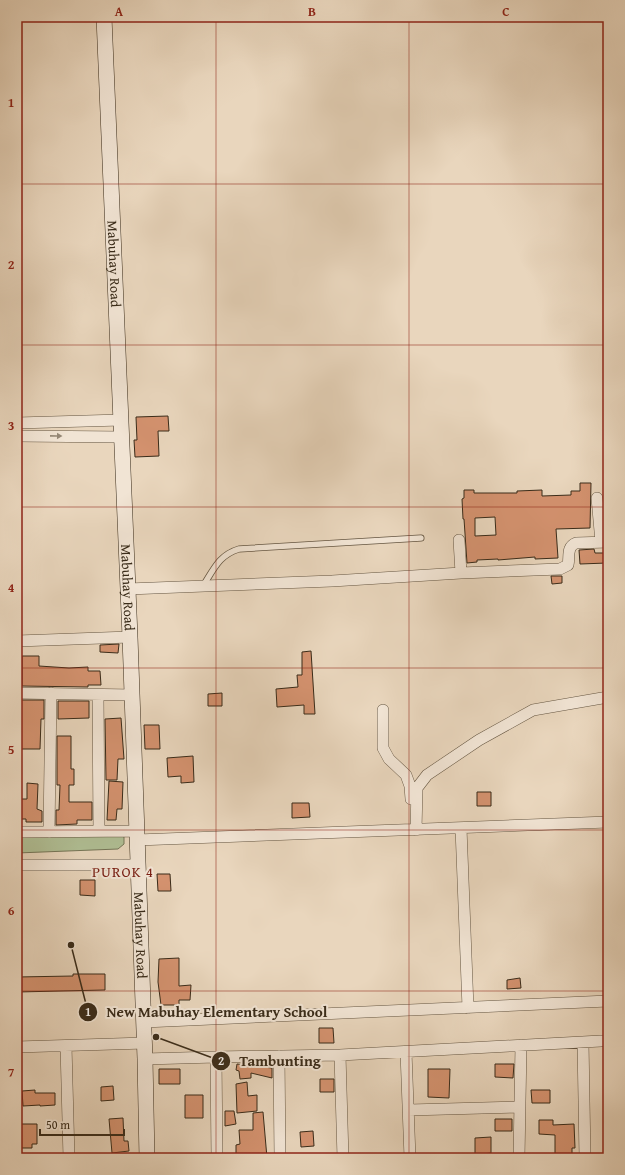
<svg xmlns="http://www.w3.org/2000/svg" width="625" height="1175" viewBox="0 0 625 1175" font-family="'Gentium Book Plus',serif">
<style>
.green{fill:#b0bf95;stroke:#747557}
.building{fill:#d4926f;stroke:#392b19;fill-rule:evenodd}
.lines{fill:none;stroke-linecap:round;stroke-linejoin:round}
.lane-casing{stroke:#655642;stroke-width:7}
.street-casing{stroke:#655642;stroke-width:12}
.secondary-casing{stroke:#392b19;stroke-width:16}
.lane{stroke:#f1e4d4;stroke-width:5.5}
.street{stroke:#f1e4d4;stroke-width:11}
.secondary{stroke:#f1e4d4;stroke-width:15}
.oneway{fill:#958876}
.grid{fill:none;stroke:#8f2418;stroke-width:1;stroke-opacity:0.55}
.labels{text-anchor:middle;dominant-baseline:central;stroke-width:4;stroke-linejoin:round;paint-order:stroke}
.street-label{font-size:14px;fill:#392b19;stroke:#f1e4d4}
.neighbourhood-label{font-size:15px;letter-spacing:1px;fill:#7a1f14;stroke:#f1e4d4}
.leader{fill:none;stroke:#392b19;stroke-width:1.5}
.callout-dot{fill:#392b19;stroke:#f1e4d4;stroke-width:1.5}
.mark-label{font-size:12px;text-anchor:middle;font-weight:bold;fill:#fff}
.callout-label{font-size:15px;text-anchor:middle;font-weight:bold;fill:#392b19;stroke:#f1e4d4;stroke-width:4;stroke-linejoin:round;paint-order:stroke}
.neatline{fill:none;stroke:#8f2418;stroke-width:1.5}
.grid-label{font-size:13px;text-anchor:middle;font-weight:bold;fill:#8f2418}
</style>
<rect width="100%" height="100%" fill="#e9d6bd"/>
<filter id="stains"><feTurbulence type="fractalNoise" baseFrequency=".005" numOctaves="4"/><feColorMatrix values="0 0 0 0 .2 0 0 0 0 .09 0 0 0 0 .02 0 0 0 .5 -.17"/></filter>
<radialGradient id="worn" r=".72"><stop offset=".6" stop-color="#630" stop-opacity="0"/><stop offset="1" stop-color="#630" stop-opacity=".3"/></radialGradient>
<path class="green" d="M 117,833 L 124,837 L 124,844 L 118,849 L 17,853 L 17,837 Z"/>
<path class="building" d="M 168,416 L 169,431 L 158,431 L 159,456 L 135,457 L 134,440 L 137,440 L 136,417 Z
M 580,483 L 591,483 L 590,528 L 556,529 L 558,558 L 535,559 L 535,557 L 498,560 L 498,559 L 477,560 L 477,562 L 467,563 L 464,519 L 463,519 L 462,499 L 464,498 L 464,490 L 474,490 L 474,493 L 517,493 L 517,491 L 542,490 L 542,496 L 571,495 L 571,491 L 580,491 ZM 495,517 L 496,535 L 475,536 L 475,518 Z
M 594,549 L 595,553 L 607,553 L 607,563 L 580,564 L 579,550 Z
M 551,576 L 562,576 L 562,583 L 552,584 Z
M 119,644 L 118,653 L 100,652 L 100,645 Z
M 311,651 L 315,714 L 304,714 L 304,705 L 277,707 L 276,689 L 298,687 L 297,675 L 302,675 L 302,652 Z
M 22,656 L 39,656 L 39,666 L 69,668 L 88,667 L 88,671 L 100,671 L 101,685 L 88,685 L 88,687 L 22,686 Z
M 222,693 L 222,706 L 208,706 L 208,694 Z
M 17,700 L 44,700 L 44,719 L 41,719 L 40,749 L 17,749 Z
M 58,701 L 89,701 L 89,718 L 58,719 Z
M 121,718 L 124,759 L 118,759 L 117,780 L 106,780 L 105,719 Z
M 144,725 L 159,725 L 160,749 L 145,749 Z
M 57,736 L 71,736 L 71,769 L 74,769 L 74,785 L 69,785 L 69,802 L 92,802 L 92,820 L 77,820 L 77,824 L 56,825 L 56,810 L 59,810 L 60,785 L 57,785 Z
M 193,756 L 194,782 L 181,783 L 181,776 L 168,777 L 167,758 Z
M 109,781 L 123,782 L 122,809 L 117,809 L 116,820 L 107,820 Z
M 27,783 L 38,784 L 37,809 L 42,811 L 42,822 L 26,822 L 26,819 L 17,819 L 17,799 L 27,799 Z
M 477,792 L 491,792 L 491,806 L 477,806 Z
M 292,803 L 309,803 L 310,817 L 292,818 Z
M 157,874 L 170,874 L 171,891 L 158,891 Z
M 80,880 L 95,880 L 95,896 L 80,895 Z
M 179,958 L 179,986 L 191,985 L 190,1000 L 179,1000 L 179,1005 L 161,1005 L 158,982 L 159,959 Z
M 73,974 L 105,974 L 105,990 L 17,992 L 17,977 L 73,976 Z
M 520,978 L 521,988 L 507,989 L 507,980 Z
M 319,1028 L 333,1028 L 334,1043 L 319,1043 Z
M 237,1064 L 272,1068 L 272,1078 L 251,1073 L 251,1078 L 240,1079 L 239,1071 L 236,1070 Z
M 495,1064 L 514,1064 L 513,1078 L 495,1077 Z
M 159,1069 L 180,1069 L 180,1084 L 159,1084 Z
M 428,1069 L 450,1069 L 449,1098 L 428,1097 Z
M 320,1079 L 334,1079 L 334,1092 L 320,1092 Z
M 247,1082 L 248,1096 L 257,1095 L 257,1111 L 237,1113 L 236,1084 Z
M 113,1086 L 114,1100 L 101,1101 L 101,1087 Z
M 35,1090 L 35,1093 L 55,1093 L 55,1105 L 40,1106 L 40,1105 L 23,1106 L 22,1091 Z
M 531,1090 L 550,1090 L 550,1103 L 532,1103 Z
M 185,1095 L 203,1095 L 203,1118 L 185,1118 Z
M 225,1111 L 234,1111 L 236,1124 L 225,1126 Z
M 263,1112 L 267,1158 L 236,1158 L 236,1145 L 240,1144 L 239,1130 L 253,1130 L 253,1113 Z
M 123,1118 L 124,1141 L 128,1141 L 129,1151 L 112,1153 L 109,1119 Z
M 495,1119 L 512,1119 L 512,1131 L 495,1131 Z
M 539,1120 L 553,1120 L 553,1125 L 574,1124 L 575,1148 L 572,1148 L 572,1158 L 555,1158 L 555,1135 L 539,1134 Z
M 17,1124 L 37,1124 L 37,1144 L 32,1144 L 32,1148 L 17,1148 Z
M 313,1131 L 314,1146 L 301,1147 L 300,1132 Z
M 491,1137 L 491,1153 L 475,1155 L 475,1138 Z"/>
<g class="lines">
<defs>
<path id="lane" d="M 203,586 C 214,569 219,555 239,549 L 421,538"/>
<path id="street" d="M 17,423 L 121,420
M 17,436 L 121,437
M 597,498 L 601,542
M 459,540 L 461,573
M 128,589 L 332,581 L 461,573 L 560,569 L 568,565 C 570,557 566,547 576,543 L 608,542
M 17,641 L 130,637
M 17,693 L 132,695
M 98,695 L 99,831
M 383,710 L 383,748 L 389,759 L 406,775 L 410,786 L 411,799
M 461,828 L 468,1008
M 416,830 L 417,788 L 427,775 L 479,740 L 533,710 L 608,697
M 17,832 L 137,831
M 49,832 L 51,693
M 137,840 L 608,822
M 17,865 L 138,865
M 144,1022 L 608,1001
M 583,1042 L 585,1158
M 66,1046 L 69,1158
M 17,1047 L 145,1043
M 406,1052 L 410,1158
M 340,1055 L 343,1158
M 279,1056 L 280,1158
M 216,1057 L 217,1158
M 145,1059 L 216,1057 L 340,1055 L 601,1041
M 409,1110 L 520,1107
M 519,1158 L 521,1045"/>
<g id="secondary">
<path id="s1" d="M 104,17 L 130,637 L 145,1059 L 147,1158"/>
</g>
</defs>
<use href="#lane" class="lane-casing"/>
<use href="#street" class="street-casing"/>
<use href="#secondary" class="secondary-casing"/>
<use href="#lane" class="lane"/>
<use href="#street" class="street"/>
<use href="#secondary" class="secondary"/>
</g>
<defs><path id="oneway-solid" d="M-6-.8H1V-3.2L6.5 0L1 3.2V.8H-6Z"/></defs>
<use class="oneway" href="#oneway-solid" transform="translate(56 436) rotate(1)"/>
<path class="grid" d="M 216,17 L 216,1158M 409,17 L 409,1158M 17,184 L 608,184M 17,345 L 608,345M 17,507 L 608,507M 17,668 L 608,668M 17,830 L 608,830M 17,991 L 608,991"/>
<g class="labels">
<g class="street-label">
<text stroke="none"><textPath href="#s1" startOffset="247">Mabuhay Road</textPath></text>
<text stroke="none"><textPath href="#s1" startOffset="571">Mabuhay Road</textPath></text>
<text stroke="none"><textPath href="#s1" startOffset="919">Mabuhay Road</textPath></text>
</g>
<g class="neighbourhood-label">
<text x="123" y="871">PUROK 4</text>
</g>
</g>
<path class="leader" d="M71 945L88 1012M156 1037L221 1061"/>
<g class="callout-dot">
<circle cx="71" cy="945" r="4"/>
<circle cx="156" cy="1037" r="4"/>
<circle cx="88" cy="1012" r="10"/>
<circle cx="221" cy="1061" r="10"/>
</g>
<g class="mark-label">
<text x="88" y="1016">1</text>
<text x="221" y="1065">2</text>
</g>
<g class="callout-label">
<text x="217" y="1017">New Mabuhay Elementary School</text>
<text x="280" y="1066">Tambunting</text>
</g>
<rect width="625" height="1175" fill="none" stroke="#e9d6bd" stroke-width="44"/>
<path d="M40 1129v6h84v-6" fill="none" stroke="#392b19" stroke-width="2"/>
<text x="46" y="1129" font-size="12" fill="#392b19" stroke="#f1e4d4" stroke-width="3" paint-order="stroke">50 m</text>
<rect x="22" y="22" width="581" height="1131" class="neatline"/>
<g class="grid-label">
<text x="119" y="16">A</text>
<text x="312" y="16">B</text>
<text x="506" y="16">C</text>
<text x="11" y="107">1</text>
<text x="11" y="269">2</text>
<text x="11" y="430">3</text>
<text x="11" y="592">4</text>
<text x="11" y="754">5</text>
<text x="11" y="915">6</text>
<text x="11" y="1077">7</text>
</g>
<rect width="100%" height="100%" filter="url(#stains)"/>
<rect width="100%" height="100%" fill="url(#worn)"/>
</svg>
